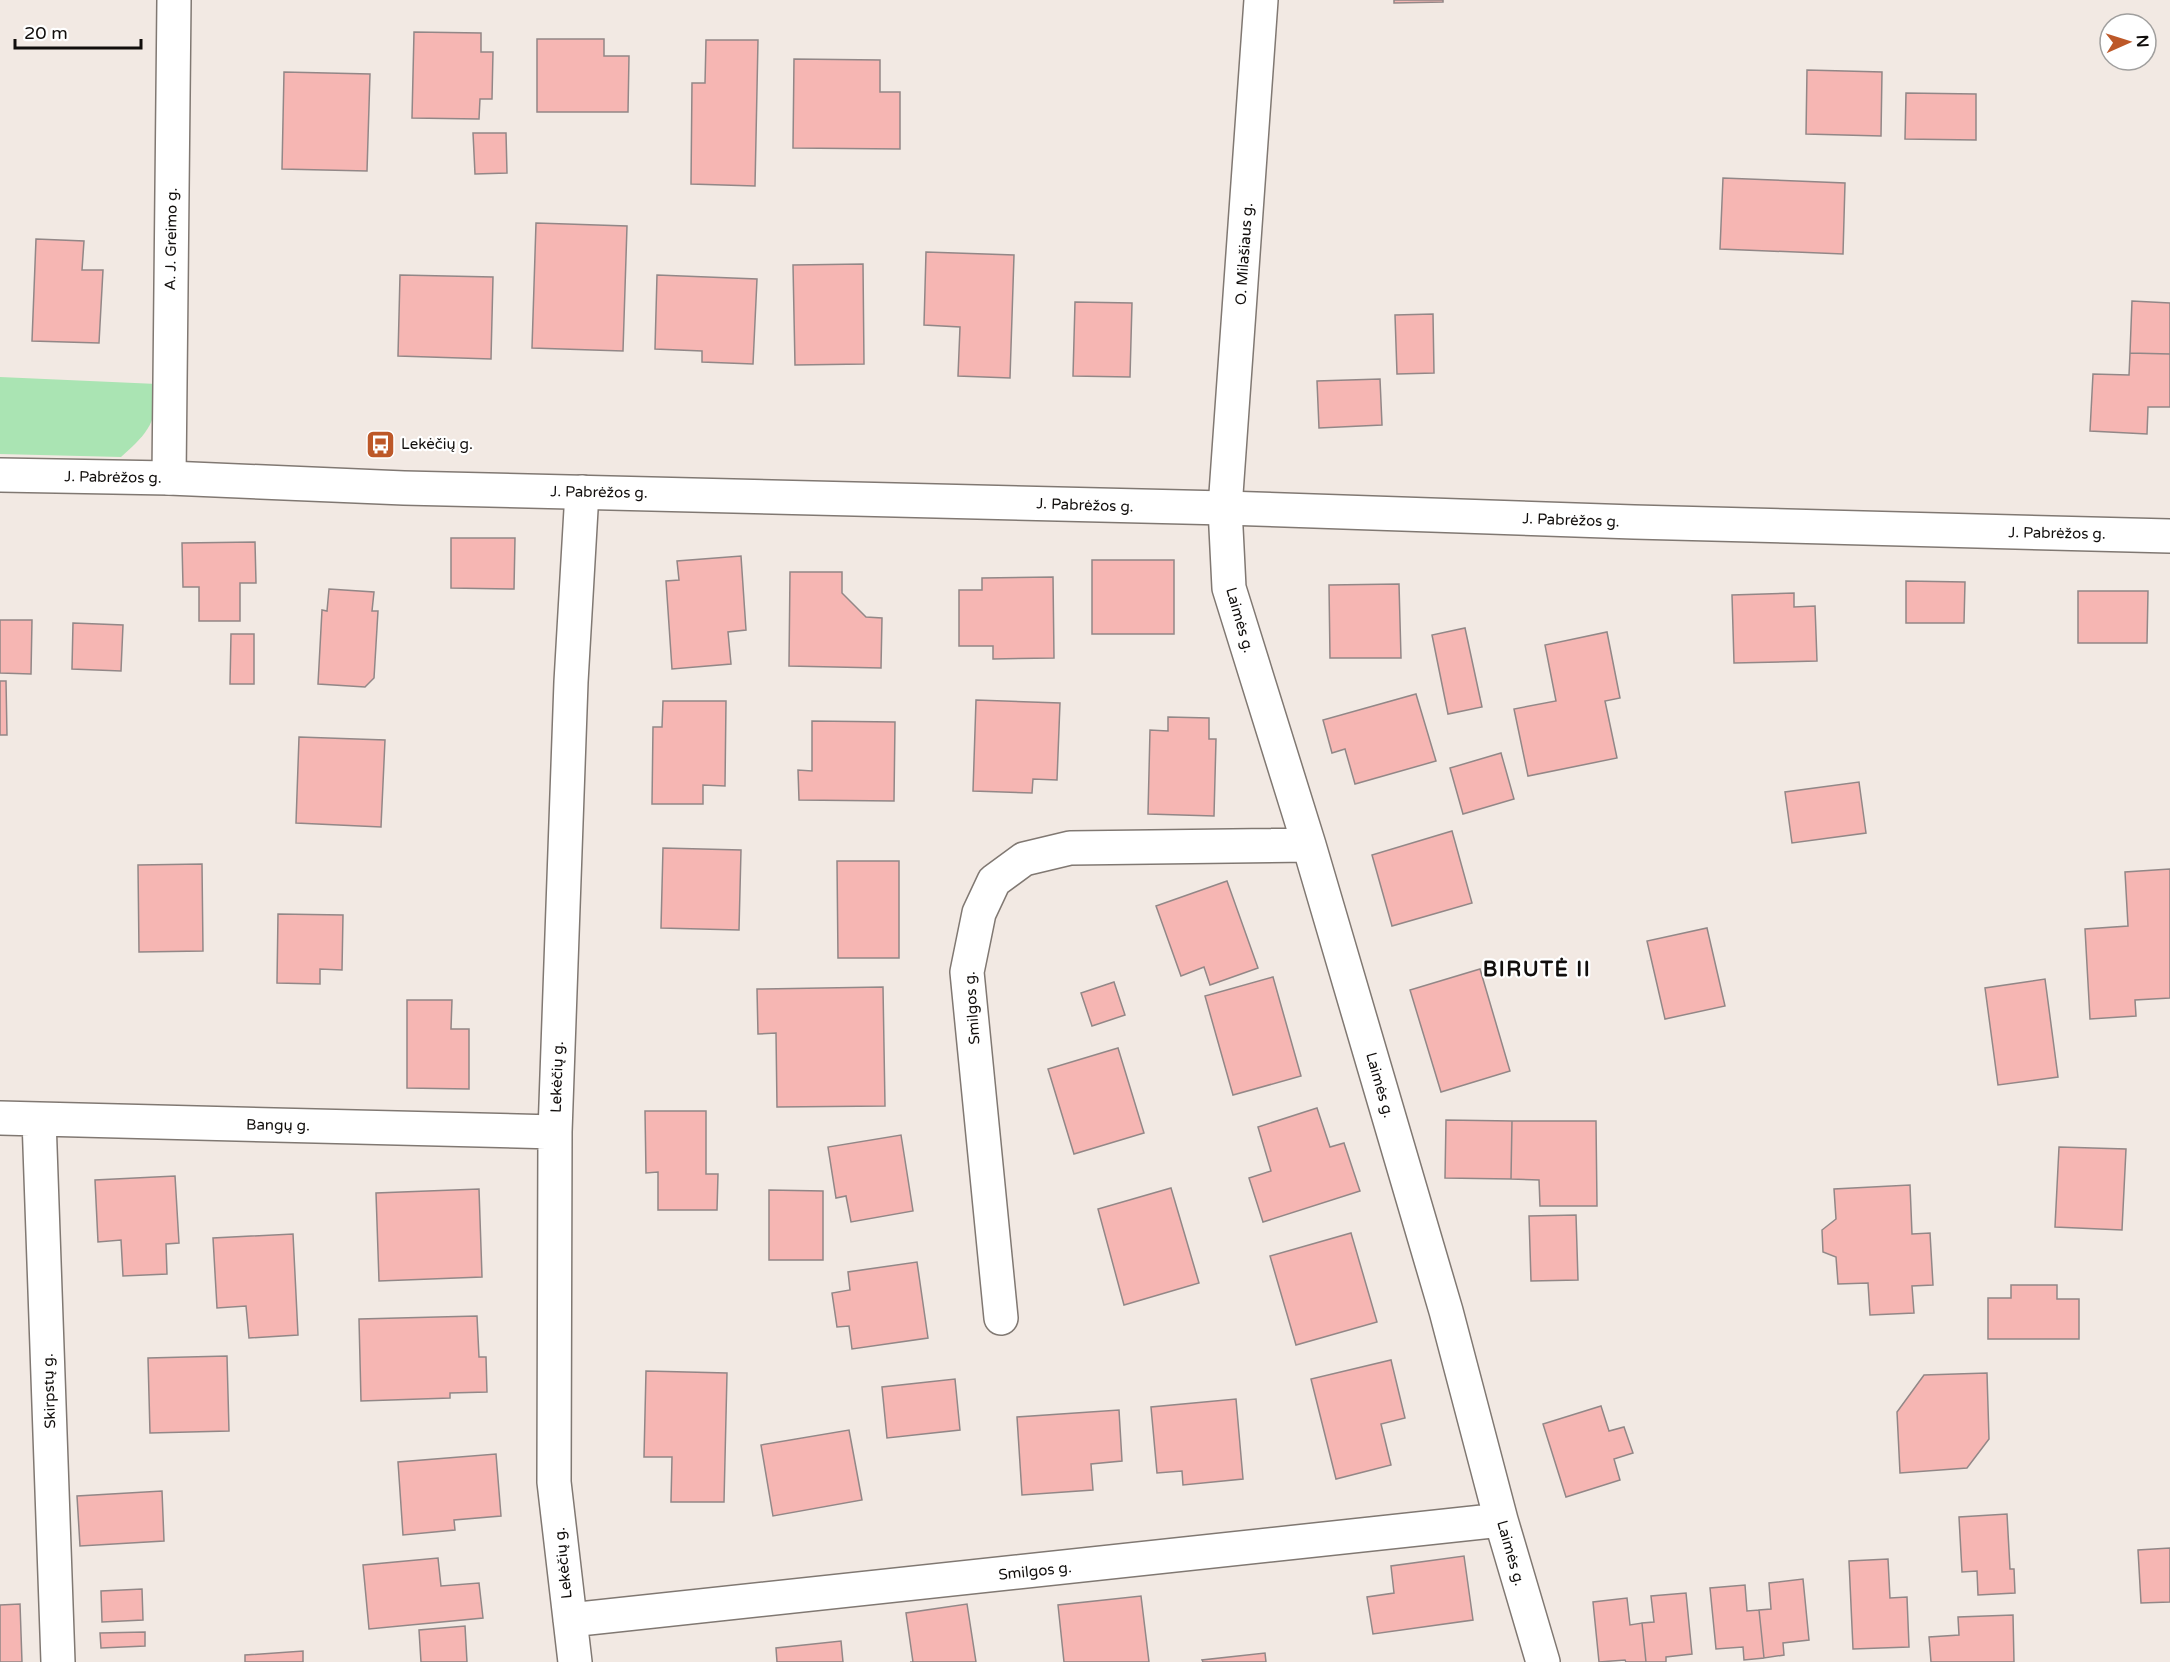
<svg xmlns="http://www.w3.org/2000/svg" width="2170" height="1662" viewBox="0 0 2170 1662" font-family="'Varela Round',sans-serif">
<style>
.green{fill:#aae4b3}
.building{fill:#f6b6b3;stroke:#928787;stroke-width:1.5}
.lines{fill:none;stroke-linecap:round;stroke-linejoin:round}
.minor-casing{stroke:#807872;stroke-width:36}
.tertiary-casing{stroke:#807872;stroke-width:36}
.minor{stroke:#fff;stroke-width:33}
.tertiary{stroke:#fff;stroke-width:33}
.labels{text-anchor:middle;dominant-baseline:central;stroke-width:4.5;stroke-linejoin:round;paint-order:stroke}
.street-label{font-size:15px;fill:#110e0c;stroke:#fff}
.poi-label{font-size:15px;fill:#110e0c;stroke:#fff;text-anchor:start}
.district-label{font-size:21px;font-weight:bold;letter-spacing:1.5px;fill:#110e0c;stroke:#fff}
</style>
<rect width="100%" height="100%" fill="#f2e9e3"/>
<path class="green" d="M 0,377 L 157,384 C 156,423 150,431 121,457 L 0,454 Z"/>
<path class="building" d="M 1394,0 L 1443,0 L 1443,2 L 1394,3 Z
M 414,32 L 481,33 L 481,52 L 493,52 L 492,99 L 480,99 L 479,119 L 412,118 Z
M 537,39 L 604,39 L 604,56 L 629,56 L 628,112 L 537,112 Z
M 706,40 L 758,40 L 755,186 L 691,184 L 692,83 L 705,83 Z
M 794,59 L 880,60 L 880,92 L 900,92 L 900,149 L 793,148 Z
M 1807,70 L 1882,72 L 1881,136 L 1806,134 Z
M 284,72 L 370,74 L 367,171 L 282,169 Z
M 1906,93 L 1976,94 L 1976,140 L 1905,139 Z
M 473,133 L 506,133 L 507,173 L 475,174 Z
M 1723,178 L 1845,183 L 1843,254 L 1720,249 Z
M 536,223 L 627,226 L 623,351 L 532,348 Z
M 36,239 L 84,241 L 82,270 L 103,270 L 99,343 L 32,341 Z
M 926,252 L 1014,255 L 1010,378 L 958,376 L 960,327 L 924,325 Z
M 863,264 L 864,364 L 795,365 L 793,265 Z
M 400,275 L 493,277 L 491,359 L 398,356 Z
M 657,275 L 757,279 L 753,364 L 702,362 L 702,351 L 655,349 Z
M 2132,301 L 2170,303 L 2170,354 L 2130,353 Z
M 1075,302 L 1132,303 L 1130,377 L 1073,376 Z
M 1433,314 L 1434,373 L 1397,374 L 1395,315 Z
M 2130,353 L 2170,354 L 2170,407 L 2148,407 L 2147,434 L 2090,431 L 2093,374 L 2129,375 Z
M 1380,379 L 1382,425 L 1319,428 L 1317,381 Z
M 451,538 L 515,538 L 514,589 L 451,588 Z
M 255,542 L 256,583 L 240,583 L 240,621 L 199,621 L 199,587 L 183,587 L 182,543 Z
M 741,556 L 746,630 L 728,632 L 731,664 L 672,669 L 666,581 L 679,580 L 677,561 Z
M 1092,560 L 1174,560 L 1174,634 L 1092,634 Z
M 790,572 L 842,572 L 842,593 L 866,617 L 882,618 L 881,668 L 789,666 Z
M 1053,577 L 1054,658 L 993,659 L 993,646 L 959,646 L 959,590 L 982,590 L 982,578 Z
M 1906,581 L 1965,582 L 1964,623 L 1906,623 Z
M 1399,584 L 1401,658 L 1330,658 L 1329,585 Z
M 329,589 L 374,592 L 372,611 L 378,611 L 374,678 L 365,687 L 318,684 L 322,610 L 327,611 Z
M 2078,591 L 2148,591 L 2147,643 L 2078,643 Z
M 1794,593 L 1794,607 L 1815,606 L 1817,661 L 1734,663 L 1732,595 Z
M 0,620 L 32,620 L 31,674 L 0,673 Z
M 73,623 L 123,625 L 121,671 L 72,669 Z
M 1465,628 L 1482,707 L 1448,714 L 1432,635 Z
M 1607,632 L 1620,698 L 1605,701 L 1617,758 L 1528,776 L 1514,709 L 1556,701 L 1545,645 Z
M 231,634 L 254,634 L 254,684 L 230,684 Z
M 0,681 L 6,681 L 7,735 L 0,735 Z
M 1416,694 L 1436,761 L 1355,784 L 1345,749 L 1332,753 L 1323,720 Z
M 976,700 L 1060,703 L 1057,780 L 1033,779 L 1032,793 L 973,791 Z
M 663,701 L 726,701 L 725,786 L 703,785 L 703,804 L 652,804 L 653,727 L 662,727 Z
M 1168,717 L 1209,718 L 1209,739 L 1216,739 L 1214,816 L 1148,814 L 1150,730 L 1168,731 Z
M 812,721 L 895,722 L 894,801 L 799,800 L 798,770 L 812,771 Z
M 299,737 L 385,740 L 381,827 L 296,823 Z
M 1501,753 L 1514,799 L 1463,814 L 1450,768 Z
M 1859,782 L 1866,833 L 1792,843 L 1785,792 Z
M 1452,831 L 1472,903 L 1392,926 L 1372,855 Z
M 663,848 L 741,850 L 739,930 L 661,928 Z
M 837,861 L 899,861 L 899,958 L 838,958 Z
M 202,864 L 203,951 L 139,952 L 138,865 Z
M 2170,869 L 2170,998 L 2135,1000 L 2136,1016 L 2090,1019 L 2085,929 L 2128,926 L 2125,872 Z
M 1227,881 L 1258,968 L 1210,985 L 1204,967 L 1181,976 L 1156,906 Z
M 278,914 L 343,915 L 342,970 L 320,969 L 320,984 L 277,983 Z
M 1707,928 L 1725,1006 L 1665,1019 L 1647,941 Z
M 1480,969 L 1510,1071 L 1441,1092 L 1410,990 Z
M 1273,977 L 1301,1076 L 1233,1095 L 1205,996 Z
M 2045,979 L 2058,1077 L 1998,1085 L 1985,988 Z
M 1114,982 L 1125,1015 L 1092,1026 L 1081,993 Z
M 883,987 L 885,1106 L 777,1107 L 776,1033 L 758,1034 L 757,989 Z
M 407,1000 L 452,1000 L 451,1029 L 469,1029 L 469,1089 L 407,1088 Z
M 1118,1048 L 1144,1133 L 1074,1154 L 1048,1069 Z
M 1317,1108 L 1330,1147 L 1344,1143 L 1360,1191 L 1263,1222 L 1249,1178 L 1271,1171 L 1258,1127 Z
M 645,1111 L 706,1111 L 706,1174 L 718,1174 L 717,1210 L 658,1210 L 658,1172 L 646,1173 Z
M 1446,1120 L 1512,1121 L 1511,1179 L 1445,1178 Z
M 1512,1121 L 1596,1121 L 1597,1206 L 1540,1206 L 1539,1180 L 1511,1179 Z
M 901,1135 L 913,1211 L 851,1222 L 846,1196 L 836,1198 L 828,1147 Z
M 2059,1147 L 2126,1149 L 2122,1230 L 2055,1227 Z
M 175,1176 L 179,1243 L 166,1244 L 167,1274 L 123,1276 L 121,1240 L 98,1242 L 95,1180 Z
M 1910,1185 L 1912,1234 L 1930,1233 L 1933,1285 L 1912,1286 L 1914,1313 L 1870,1315 L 1868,1283 L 1838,1284 L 1836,1257 L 1823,1252 L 1822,1230 L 1836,1219 L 1834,1189 Z
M 1171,1188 L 1199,1283 L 1124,1305 L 1098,1209 Z
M 479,1189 L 482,1277 L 379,1281 L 376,1193 Z
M 769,1190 L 823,1191 L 823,1260 L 769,1260 Z
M 1576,1215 L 1578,1280 L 1531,1281 L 1529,1216 Z
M 1351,1233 L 1377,1322 L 1296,1345 L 1270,1256 Z
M 293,1234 L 298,1335 L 249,1338 L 246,1306 L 217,1308 L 213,1238 Z
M 917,1262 L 928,1338 L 852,1349 L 849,1326 L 837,1327 L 832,1293 L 850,1290 L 848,1272 Z
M 2011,1285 L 2057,1285 L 2057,1299 L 2079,1299 L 2079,1339 L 1988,1339 L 1988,1298 L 2011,1298 Z
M 477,1316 L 479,1357 L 486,1357 L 487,1392 L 450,1393 L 450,1398 L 361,1401 L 359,1319 Z
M 227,1356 L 229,1431 L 150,1433 L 148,1358 Z
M 1391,1360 L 1405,1418 L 1381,1424 L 1391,1465 L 1336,1479 L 1311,1379 Z
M 646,1371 L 727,1373 L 724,1502 L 671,1502 L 672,1457 L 644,1457 Z
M 1987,1373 L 1989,1439 L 1967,1468 L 1900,1473 L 1897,1412 L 1924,1375 Z
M 955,1379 L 960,1430 L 887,1438 L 882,1387 Z
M 1236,1399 L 1243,1479 L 1183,1485 L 1182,1471 L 1157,1473 L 1151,1407 Z
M 1601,1406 L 1609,1431 L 1624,1427 L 1633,1453 L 1614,1459 L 1620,1480 L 1566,1497 L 1543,1424 Z
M 1119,1410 L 1122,1461 L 1091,1464 L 1093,1490 L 1022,1495 L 1017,1417 Z
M 849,1430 L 862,1500 L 773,1516 L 761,1445 Z
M 496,1454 L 501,1516 L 454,1520 L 455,1530 L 403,1535 L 398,1462 Z
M 162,1491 L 164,1541 L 80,1546 L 77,1496 Z
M 2007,1514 L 2010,1569 L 2014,1569 L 2015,1593 L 1978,1595 L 1977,1571 L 1962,1572 L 1959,1517 Z
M 2170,1548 L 2170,1602 L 2141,1603 L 2138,1550 Z
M 1464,1556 L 1473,1620 L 1373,1634 L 1367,1597 L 1394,1593 L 1391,1566 Z
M 438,1558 L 441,1586 L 479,1583 L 483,1618 L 369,1629 L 363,1565 Z
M 1888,1559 L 1890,1598 L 1907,1597 L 1909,1647 L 1853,1649 L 1849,1561 Z
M 1803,1579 L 1809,1640 L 1783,1643 L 1784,1655 L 1764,1658 L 1759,1610 L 1771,1609 L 1769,1583 Z
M 1745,1585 L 1747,1611 L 1759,1610 L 1764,1658 L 1744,1660 L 1743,1647 L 1716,1649 L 1710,1588 Z
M 142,1589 L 143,1620 L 102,1622 L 101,1591 Z
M 1686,1593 L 1692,1654 L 1666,1657 L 1666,1662 L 1646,1662 L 1642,1623 L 1654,1622 L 1651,1596 Z
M 1141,1596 L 1149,1662 L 1064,1662 L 1058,1605 Z
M 1627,1598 L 1630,1625 L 1642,1623 L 1646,1662 L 1626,1662 L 1625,1660 L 1599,1662 L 1593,1602 Z
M 20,1604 L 22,1662 L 0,1662 L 0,1605 Z
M 967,1604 L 976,1662 L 910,1662 L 913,1662 L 906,1613 Z
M 2013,1615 L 2014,1662 L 1931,1662 L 1929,1637 L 1959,1635 L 1958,1617 Z
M 465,1626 L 467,1662 L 421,1662 L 419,1630 Z
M 145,1632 L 145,1646 L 101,1648 L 100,1633 Z
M 841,1641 L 843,1662 L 777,1662 L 776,1648 Z
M 303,1651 L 303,1662 L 245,1662 L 245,1655 Z
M 1265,1653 L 1266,1662 L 1203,1662 L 1202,1660 Z"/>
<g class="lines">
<defs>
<path id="minor" d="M 1261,0 L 1225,508 L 1229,588 L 1309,845 L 1446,1311 L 1501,1520 L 1543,1662
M 169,478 L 174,0
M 0,1118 L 555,1132
M 39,1119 L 58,1662
M 1001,1318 L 967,972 L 979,913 L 994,881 L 1024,859 L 1070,848 L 1309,845
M 570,1620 L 1501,1520
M 575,1662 L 554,1482 L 555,1132 L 571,682 L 582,492"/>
<path id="tertiary" d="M 0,475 L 169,478 L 404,488 L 1225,508 L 1634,522 L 2170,536"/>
</defs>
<use href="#minor" class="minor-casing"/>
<use href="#tertiary" class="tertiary-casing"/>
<use href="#minor" class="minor"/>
<use href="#tertiary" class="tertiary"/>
</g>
<defs>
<symbol id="bus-square" viewBox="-11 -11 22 22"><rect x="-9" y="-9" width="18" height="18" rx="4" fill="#bd5828" stroke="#fff"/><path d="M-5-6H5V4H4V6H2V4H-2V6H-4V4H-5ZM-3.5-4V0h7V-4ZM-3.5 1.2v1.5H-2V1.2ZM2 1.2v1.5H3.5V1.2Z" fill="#fff"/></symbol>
</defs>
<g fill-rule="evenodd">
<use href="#bus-square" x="364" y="428" width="33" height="33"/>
</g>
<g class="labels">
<g class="street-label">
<text transform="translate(171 239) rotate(-89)">A. J. Greimo g.</text>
<text transform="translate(1244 254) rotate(-86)">O. Milašiaus g.</text>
<text transform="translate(113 477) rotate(1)">J. Pabrėžos g.</text>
<text transform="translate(599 492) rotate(1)">J. Pabrėžos g.</text>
<text transform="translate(1085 505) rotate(2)">J. Pabrėžos g.</text>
<text transform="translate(1571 520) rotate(2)">J. Pabrėžos g.</text>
<text transform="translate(2057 533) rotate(1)">J. Pabrėžos g.</text>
<text transform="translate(1240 620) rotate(74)">Laimės g.</text>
<text transform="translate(972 1008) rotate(-94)">Smilgos g.</text>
<text transform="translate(557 1077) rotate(-88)">Lekėčių g.</text>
<text transform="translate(1380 1085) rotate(74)">Laimės g.</text>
<text transform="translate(278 1125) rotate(1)">Bangų g.</text>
<text transform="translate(49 1391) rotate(-92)">Skirpstų g.</text>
<text transform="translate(1511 1553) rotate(74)">Laimės g.</text>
<text transform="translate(563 1563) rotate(-96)">Lekėčių g.</text>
<text transform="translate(1035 1571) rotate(-6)">Smilgos g.</text>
</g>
<g class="poi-label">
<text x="401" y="444">Lekėčių g.</text>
</g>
<g class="district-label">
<text x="1537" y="969">BIRUTĖ II</text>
</g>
</g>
<g transform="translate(2128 42) rotate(87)"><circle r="28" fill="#ffffff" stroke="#a09f9e" stroke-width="1.5"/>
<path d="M0-4.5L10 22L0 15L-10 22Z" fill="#bd5828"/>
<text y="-9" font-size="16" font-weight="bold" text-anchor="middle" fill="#110e0c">N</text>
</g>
<path d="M15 39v9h126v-9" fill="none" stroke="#110e0c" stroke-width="3"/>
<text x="24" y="39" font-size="18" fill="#110e0c" stroke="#ffffff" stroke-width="4.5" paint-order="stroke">20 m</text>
</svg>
